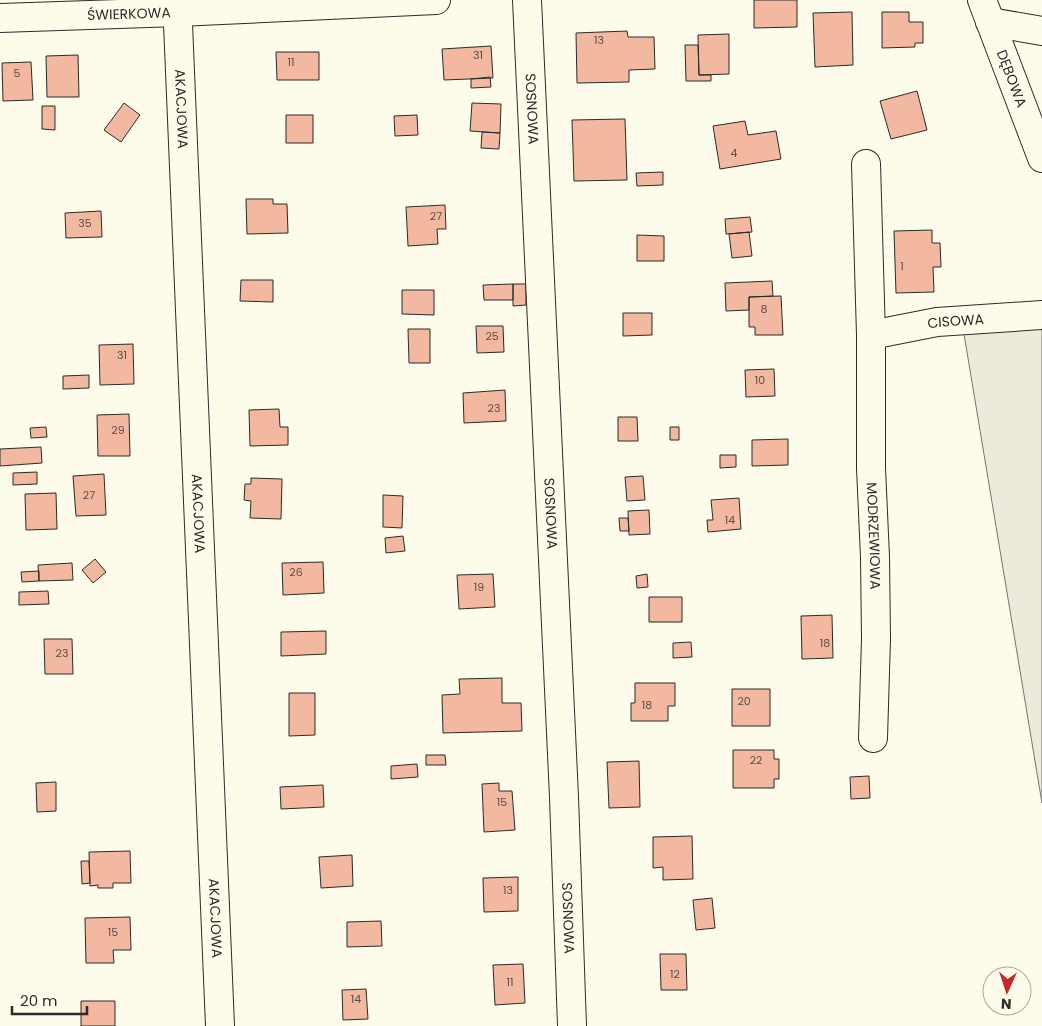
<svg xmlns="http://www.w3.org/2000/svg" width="1042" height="1026" viewBox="0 0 1042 1026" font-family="Poppins,sans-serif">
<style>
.green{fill:#ecebdb;stroke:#74746e}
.building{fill:#f2b8a0;stroke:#2b2b2b}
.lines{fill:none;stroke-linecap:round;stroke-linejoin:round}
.minor-casing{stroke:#2b2b2b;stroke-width:30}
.minor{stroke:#fdfbea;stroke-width:28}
.labels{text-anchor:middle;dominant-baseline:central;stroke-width:4;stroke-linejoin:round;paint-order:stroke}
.number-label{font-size:11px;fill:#5d4e48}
.street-label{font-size:14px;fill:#2b2b2b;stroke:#fdfbea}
</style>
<rect width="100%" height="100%" fill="#fdfbea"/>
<path class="green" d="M 1042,311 L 1042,803 L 963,328 Z"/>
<path class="building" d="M 754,0 L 797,0 L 797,27 L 754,28 Z
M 852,12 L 853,65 L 815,67 L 813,13 Z
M 882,12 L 909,12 L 909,22 L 923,22 L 923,43 L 915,43 L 915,47 L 882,48 Z
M 627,31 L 628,37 L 654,37 L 655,69 L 629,70 L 629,82 L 577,83 L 576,33 Z
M 729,34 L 729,74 L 699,75 L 698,35 Z
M 685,45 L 698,45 L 699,75 L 711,75 L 711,81 L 686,81 Z
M 491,46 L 493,78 L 444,80 L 442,49 Z
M 276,52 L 319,52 L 319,80 L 277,80 Z
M 78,55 L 79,97 L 47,97 L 46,56 Z
M 31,62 L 33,100 L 3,101 L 2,63 Z
M 490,77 L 491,87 L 471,88 L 471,79 Z
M 917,91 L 927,130 L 891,139 L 880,101 Z
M 124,103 L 140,115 L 121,142 L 104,130 Z
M 472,103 L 501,104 L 500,133 L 470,131 Z
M 42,106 L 55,106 L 55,130 L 42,129 Z
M 286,115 L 313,115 L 313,143 L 286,143 Z
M 417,115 L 418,135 L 395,136 L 394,116 Z
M 625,119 L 627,180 L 574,181 L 572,120 Z
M 745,121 L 748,135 L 776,131 L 781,159 L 720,169 L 713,126 Z
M 482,132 L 500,133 L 499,149 L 481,148 Z
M 663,172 L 663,185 L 637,186 L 636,173 Z
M 246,199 L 273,199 L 273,204 L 287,204 L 288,233 L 247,234 Z
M 445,205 L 446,229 L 437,229 L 438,244 L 408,246 L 406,207 Z
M 101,211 L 102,237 L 66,238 L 65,213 Z
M 750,217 L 752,232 L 726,234 L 725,219 Z
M 932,230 L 932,243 L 940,243 L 941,267 L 933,267 L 934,292 L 896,293 L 894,231 Z
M 749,232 L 752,256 L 732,258 L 729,234 Z
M 637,235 L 664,236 L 664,261 L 637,261 Z
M 241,280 L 273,280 L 273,302 L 240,301 Z
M 772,281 L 773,296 L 749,297 L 749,310 L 726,311 L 725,283 Z
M 513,284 L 513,300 L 484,300 L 483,285 Z
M 513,284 L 526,284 L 526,305 L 513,306 Z
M 402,290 L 434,290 L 434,315 L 402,314 Z
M 781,296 L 783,335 L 755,335 L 755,327 L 749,327 L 749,297 Z
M 623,313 L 652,313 L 652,335 L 623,336 Z
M 476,326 L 503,326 L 504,352 L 477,353 Z
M 408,329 L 430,329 L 430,363 L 409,363 Z
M 133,344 L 134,384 L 100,385 L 99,345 Z
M 774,369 L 775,396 L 746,397 L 745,370 Z
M 89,375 L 89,388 L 63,389 L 63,376 Z
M 505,390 L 506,421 L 464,423 L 463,393 Z
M 279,409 L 280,427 L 288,427 L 288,445 L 250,446 L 249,410 Z
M 129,414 L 130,456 L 98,456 L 97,415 Z
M 618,417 L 637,417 L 638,441 L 618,441 Z
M 46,427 L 47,437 L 31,438 L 30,428 Z
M 670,427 L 679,427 L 679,440 L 670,440 Z
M 788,439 L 788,465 L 752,466 L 752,440 Z
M 41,447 L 42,463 L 0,466 L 0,449 Z
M 720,455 L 736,455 L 736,467 L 720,468 Z
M 37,472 L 37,484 L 13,485 L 13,473 Z
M 104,474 L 106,515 L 76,516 L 73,476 Z
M 643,476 L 645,500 L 627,501 L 625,477 Z
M 251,478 L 282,479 L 281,519 L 250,518 L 251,501 L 244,500 L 245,484 L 251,484 Z
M 56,493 L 57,529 L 26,530 L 25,494 Z
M 383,495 L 403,496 L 402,528 L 383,527 Z
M 739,498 L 741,529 L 708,532 L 707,520 L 713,520 L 711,500 Z
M 649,510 L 650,534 L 629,535 L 628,511 Z
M 619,518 L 628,518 L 629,531 L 620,531 Z
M 403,536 L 405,551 L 386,553 L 385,538 Z
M 95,559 L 106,572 L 93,583 L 82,570 Z
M 323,562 L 324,593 L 283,595 L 282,563 Z
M 72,563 L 73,580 L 39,581 L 38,565 Z
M 39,571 L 39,581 L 22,582 L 21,572 Z
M 493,574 L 495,607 L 459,609 L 457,575 Z
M 647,574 L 648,587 L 637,588 L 636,576 Z
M 48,591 L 49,604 L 19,605 L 19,592 Z
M 649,597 L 682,597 L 682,622 L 649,622 Z
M 832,615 L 833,658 L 802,659 L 801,616 Z
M 326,631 L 326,654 L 281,656 L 281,632 Z
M 44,639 L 72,639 L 73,674 L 45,674 Z
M 691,642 L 692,657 L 673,658 L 673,643 Z
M 502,678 L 502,703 L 521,703 L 522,731 L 443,733 L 442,695 L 460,694 L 459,679 Z
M 635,683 L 675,683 L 675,706 L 668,706 L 668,721 L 631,721 L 631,703 L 635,703 Z
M 732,689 L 770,689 L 770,726 L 732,726 Z
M 289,693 L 315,693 L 315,735 L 289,736 Z
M 733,750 L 774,750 L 774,759 L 779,759 L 779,779 L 774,779 L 774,788 L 733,788 Z
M 426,755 L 445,755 L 446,765 L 426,765 Z
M 639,761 L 640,807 L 609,808 L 607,762 Z
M 417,764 L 418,777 L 391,779 L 391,766 Z
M 869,776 L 870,798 L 851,799 L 850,777 Z
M 56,782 L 56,811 L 37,812 L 36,783 Z
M 499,783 L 499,791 L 512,791 L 515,830 L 484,832 L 482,784 Z
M 323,785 L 324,807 L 281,809 L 280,787 Z
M 692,836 L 693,879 L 663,880 L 663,867 L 653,868 L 653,837 Z
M 130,851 L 131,883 L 113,883 L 113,888 L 98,888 L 98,885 L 90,886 L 89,852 Z
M 352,855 L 353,886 L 321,888 L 319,857 Z
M 81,861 L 89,861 L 90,883 L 82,884 Z
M 518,877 L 518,911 L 484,912 L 483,878 Z
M 712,898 L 715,928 L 696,930 L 693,900 Z
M 130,917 L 131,950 L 113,950 L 114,963 L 86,963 L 85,918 Z
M 381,921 L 382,946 L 347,947 L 347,922 Z
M 660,954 L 686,954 L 687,990 L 661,990 Z
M 523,964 L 525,1003 L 495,1005 L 493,965 Z
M 366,989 L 368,1019 L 343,1020 L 342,990 Z
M 81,1001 L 115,1001 L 115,1026 L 81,1026 Z"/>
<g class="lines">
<defs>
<g id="minor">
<path id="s1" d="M 177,0 L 220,1026"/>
<path id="s2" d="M 527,0 L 564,797 L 572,1026"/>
<path id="s3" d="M 982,0 L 1042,158"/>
<path id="s4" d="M 0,18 L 178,12 L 436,0"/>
<path d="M 990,22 L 1042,31"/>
<path id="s5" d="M 866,164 L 871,335 L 871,468 L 875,557 L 876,639 L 873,738"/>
<path id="s6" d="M 871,335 L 937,322 L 1042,315"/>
</g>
</defs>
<use href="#minor" class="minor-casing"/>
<use href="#minor" class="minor"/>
</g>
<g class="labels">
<g class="number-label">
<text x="599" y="40">13</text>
<text x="478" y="55">31</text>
<text x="291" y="62">11</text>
<text x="17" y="73">5</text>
<text x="734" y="153">4</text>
<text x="436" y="216">27</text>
<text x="85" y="223">35</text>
<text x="902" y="266">1</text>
<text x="764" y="309">8</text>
<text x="492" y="336">25</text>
<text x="122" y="355">31</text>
<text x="760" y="380">10</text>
<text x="494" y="408">23</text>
<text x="118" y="430">29</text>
<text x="89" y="495">27</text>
<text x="730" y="520">14</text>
<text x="296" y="572">26</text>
<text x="479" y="587">19</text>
<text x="825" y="643">18</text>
<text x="62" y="653">23</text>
<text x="744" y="701">20</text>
<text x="647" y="705">18</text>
<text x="756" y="760">22</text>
<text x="502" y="802">15</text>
<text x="508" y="890">13</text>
<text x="113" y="932">15</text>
<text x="675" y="974">12</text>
<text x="510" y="982">11</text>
<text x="356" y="999">14</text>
</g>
<g class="street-label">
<text stroke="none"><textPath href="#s4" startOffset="129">ŚWIERKOWA</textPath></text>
<text stroke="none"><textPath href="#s3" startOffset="84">DĘBOWA</textPath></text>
<text stroke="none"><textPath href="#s1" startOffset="109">AKACJOWA</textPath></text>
<text stroke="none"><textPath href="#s2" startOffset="109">SOSNOWA</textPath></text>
<text stroke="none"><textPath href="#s6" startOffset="86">CISOWA</textPath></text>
<text stroke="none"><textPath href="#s1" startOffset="514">AKACJOWA</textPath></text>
<text stroke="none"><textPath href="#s2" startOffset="514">SOSNOWA</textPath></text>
<text stroke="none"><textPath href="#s5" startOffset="372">MODRZEWIOWA</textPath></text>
<text stroke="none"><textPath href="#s1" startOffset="919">AKACJOWA</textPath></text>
<text stroke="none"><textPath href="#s2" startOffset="919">SOSNOWA</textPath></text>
</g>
</g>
<g transform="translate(1007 991) rotate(183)"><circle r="24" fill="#fdfbea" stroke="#a9a89e"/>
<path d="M0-4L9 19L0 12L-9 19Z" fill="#c62828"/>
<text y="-8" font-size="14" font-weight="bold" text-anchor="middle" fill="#2b2b2b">N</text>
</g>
<path d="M12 1006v8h75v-8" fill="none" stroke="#2b2b2b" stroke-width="2.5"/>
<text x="20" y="1006" font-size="15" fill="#2b2b2b" stroke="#fdfbea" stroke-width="4" paint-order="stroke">20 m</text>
</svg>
